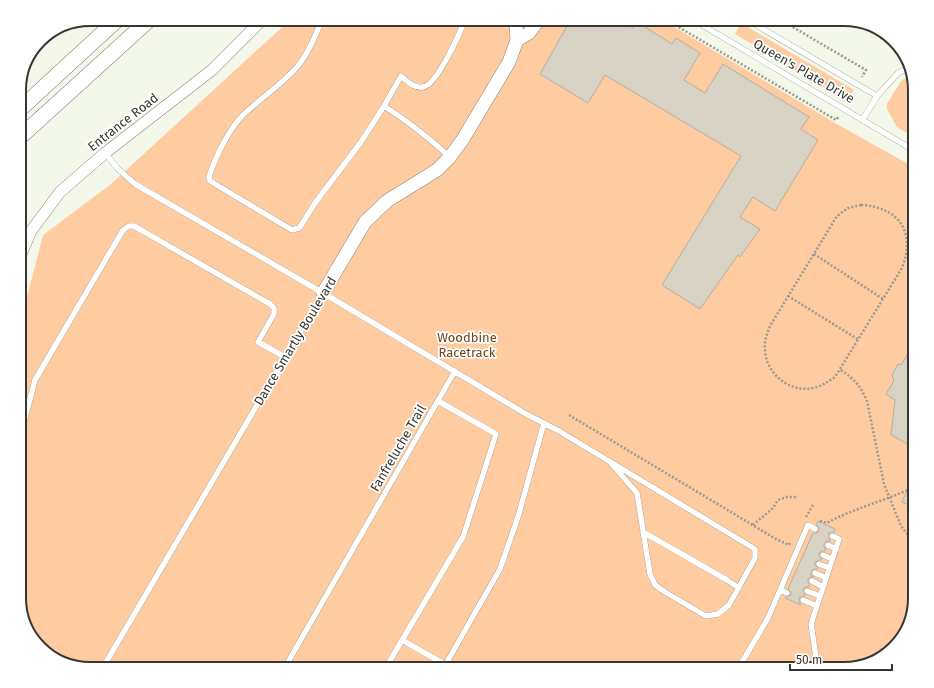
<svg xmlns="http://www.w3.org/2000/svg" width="934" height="688" viewBox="0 0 934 688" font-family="'Fira Sans',sans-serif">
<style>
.green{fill:#ffcca2}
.building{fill:#d8d3c5;stroke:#b3afa2}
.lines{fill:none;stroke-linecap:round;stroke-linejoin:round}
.service-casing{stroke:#84887b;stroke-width:6}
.minor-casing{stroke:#84887b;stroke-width:12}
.tertiary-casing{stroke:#84887b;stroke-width:14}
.secondary-casing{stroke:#84887b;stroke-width:16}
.path{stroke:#999b91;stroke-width:2.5;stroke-dasharray:2 2;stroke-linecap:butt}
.service{stroke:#fff;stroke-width:5.5}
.minor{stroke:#fff;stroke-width:11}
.tertiary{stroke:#fff;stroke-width:13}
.secondary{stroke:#fff;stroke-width:15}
.labels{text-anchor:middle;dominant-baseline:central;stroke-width:3.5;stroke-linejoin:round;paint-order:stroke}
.street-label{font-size:13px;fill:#363732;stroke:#fff}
.park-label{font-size:13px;fill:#704419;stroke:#fff}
.rim{fill:none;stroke:#363732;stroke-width:2}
</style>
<rect width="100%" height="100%" fill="#f4f8ea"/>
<path class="green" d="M 291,19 L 661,19 L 835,123 L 910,165 L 915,169 L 915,599 L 900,642 L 875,662 L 844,669 L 89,669 L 46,654 L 26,630 L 19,603 L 19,328 L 43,235 L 111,184 Z
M 741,23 L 854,90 L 847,100 L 735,34 Z
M 912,77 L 915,89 L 915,138 L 897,127 L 887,109 L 887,104 L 901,81 L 904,79 Z"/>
<path class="building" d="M 571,19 L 619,19 L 633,28 L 637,22 L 672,44 L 676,38 L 700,53 L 684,80 L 705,93 L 723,64 L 809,117 L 801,129 L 818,140 L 775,211 L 753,197 L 740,217 L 760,229 L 740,257 L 738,255 L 700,309 L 662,285 L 741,156 L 605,75 L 588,103 L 540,74 Z
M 915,342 L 915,448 L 891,435 L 895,400 L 886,394 L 894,381 L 892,375 L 898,364 L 901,365 Z
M 915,472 L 915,508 L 902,502 Z
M 818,521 L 835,529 L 834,532 L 831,532 L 828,534 L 830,541 L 826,541 L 824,543 L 824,547 L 826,549 L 825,551 L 822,551 L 819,553 L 819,556 L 822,559 L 815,562 L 815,565 L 818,568 L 817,569 L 813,569 L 811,572 L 811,575 L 814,577 L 810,577 L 808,579 L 808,583 L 810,585 L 809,587 L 806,587 L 803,589 L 805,596 L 802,596 L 799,598 L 799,601 L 801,605 L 785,598 L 791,595 L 791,592 L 788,589 L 813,533 L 817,533 L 819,531 L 819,527 L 816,525 Z"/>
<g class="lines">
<defs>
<path id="service" d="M 322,19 C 315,36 309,53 297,67 C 281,85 261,98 244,114 C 230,127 215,157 209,177 L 210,181 L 292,230 L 299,228 L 302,224 L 315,203 L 361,142 L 384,106 L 401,76 C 407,81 415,89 423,87 C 437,85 460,33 465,19
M 692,19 L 915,151
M 746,19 L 877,96
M 384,106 C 408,121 429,138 450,157
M 863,119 L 877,96 L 898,73 L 910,67
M 105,153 L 117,168 L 135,184 L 323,293 L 526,414 L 559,431 L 750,546 L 755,549 L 755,558 L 729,605 L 718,614 L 706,616 L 665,592 L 655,585 L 650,574 L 637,493 L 610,462
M 19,441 L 35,380 L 123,230 L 129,226 L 134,226 L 270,304 L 274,308 L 274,314 L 258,342 L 285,357
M 643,532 L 727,580 L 739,588
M 828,545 L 836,549
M 823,555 L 832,559
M 819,564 L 829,568
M 815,573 L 826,578
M 812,581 L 823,587
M 780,590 L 787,593
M 807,591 L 820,596
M 803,600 L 817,606
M 402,640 L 446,665
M 74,664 L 78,665
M 102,669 L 323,293
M 284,669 L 455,371
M 385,669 L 463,537 L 496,434 L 438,401
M 443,669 L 500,569 L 518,517 L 544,423
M 738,669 L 768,618 L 808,525 L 815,529
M 809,669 L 816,657 L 811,624 L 839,539 L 832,536"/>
<path id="minor" d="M 19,259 L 31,231 L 60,192 L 105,153 L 212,70 L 258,24 L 261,19"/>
<path id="tertiary" d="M 517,40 L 529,33 L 539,19
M 323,293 L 365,222 L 387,201 L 437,170 L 450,157 L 463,139 L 509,62 L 517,40 L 516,25 L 519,19"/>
<path id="secondary" d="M 19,110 L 118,19
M 19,138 L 150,19"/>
</defs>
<use href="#service" class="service-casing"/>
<use href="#minor" class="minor-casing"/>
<use href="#tertiary" class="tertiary-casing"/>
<use href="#secondary" class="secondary-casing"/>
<path class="path" d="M 665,19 L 836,120 L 839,116
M 779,19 L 866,70 L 862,77
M 861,205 C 899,207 916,232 902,268 L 835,377 C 828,382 822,386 813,388 C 790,393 766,374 765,350 C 764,341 767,334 770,326 L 837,216 L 848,208 Z
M 814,254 L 883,299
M 788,296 L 859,340
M 841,370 C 855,380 860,385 867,401 L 884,484 L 901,526 L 915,544
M 569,415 L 776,539 L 789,545 L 790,543
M 806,517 L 813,505
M 820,521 L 827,523 C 852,509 881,502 908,490
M 753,525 L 773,508 L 778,500 L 786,497 L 798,497"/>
<use href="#service" class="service"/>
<use href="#minor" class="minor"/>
<use href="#tertiary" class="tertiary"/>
<use href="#secondary" class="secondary"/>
</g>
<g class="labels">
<g class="street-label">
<text transform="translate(804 71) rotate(30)">Queen's Plate Drive</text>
<text transform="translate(123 122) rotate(-38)">Entrance Road</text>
<text transform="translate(295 341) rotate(-59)">Dance Smartly Boulevard</text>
<text transform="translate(398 448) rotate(-60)">Fanfreluche Trail</text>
</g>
<g class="park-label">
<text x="467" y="337">Woodbine<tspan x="467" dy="15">Racetrack</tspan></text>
</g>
</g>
<path d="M0 0H934V688H0ZM90 26H844A64 64 0 0 1 908 90V598A64 64 0 0 1 844 662H90A64 64 0 0 1 26 598V90A64 64 0 0 1 90 26Z" fill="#fff" fill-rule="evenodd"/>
<path class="rim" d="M90 26H844A64 64 0 0 1 908 90V598A64 64 0 0 1 844 662H90A64 64 0 0 1 26 598V90A64 64 0 0 1 90 26Z"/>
<path d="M790 664v6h102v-6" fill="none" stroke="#363732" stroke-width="2"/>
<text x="796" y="664" font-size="12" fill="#363732" stroke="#ffffff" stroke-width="3" paint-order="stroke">50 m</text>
</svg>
